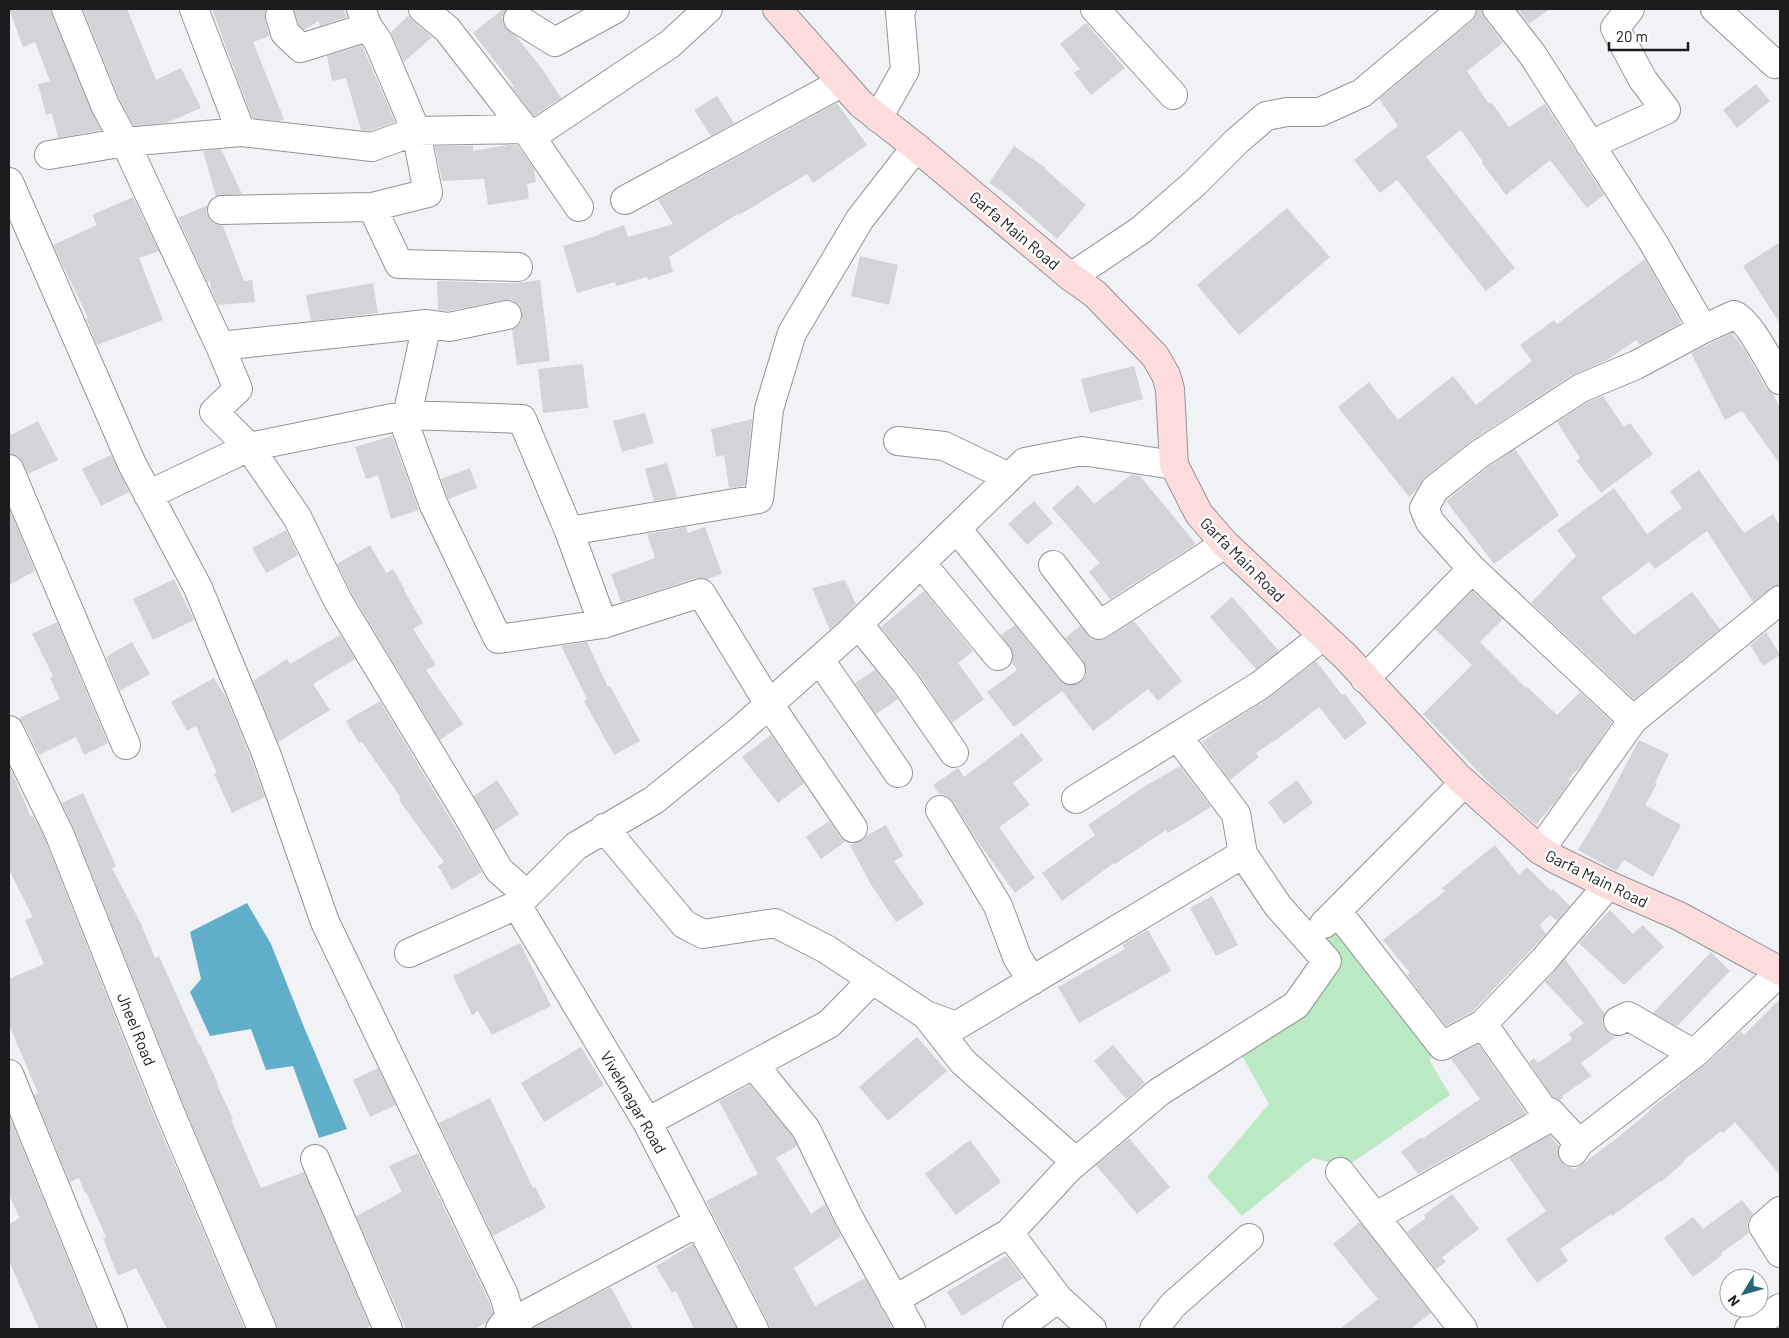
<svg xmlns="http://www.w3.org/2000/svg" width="1789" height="1338" viewBox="0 0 1789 1338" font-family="Barlow,sans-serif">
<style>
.green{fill:#bbe9c4}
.water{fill:#61aeca}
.building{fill:#d3d4d7}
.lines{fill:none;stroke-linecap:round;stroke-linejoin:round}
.minor-casing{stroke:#939498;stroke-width:30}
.secondary-casing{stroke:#939498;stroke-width:30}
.minor{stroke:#fff;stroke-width:28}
.secondary{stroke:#fcdcdd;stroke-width:28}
.labels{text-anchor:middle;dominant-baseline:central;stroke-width:5;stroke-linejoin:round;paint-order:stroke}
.street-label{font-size:16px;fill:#1c1c1e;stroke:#fff}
</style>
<rect width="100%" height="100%" fill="#f1f2f5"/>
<path class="green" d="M 1335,923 L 1432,1043 L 1430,1061 L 1450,1095 L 1346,1167 L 1313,1158 L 1242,1216 L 1207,1177 L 1269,1104 L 1240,1052 L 1300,1008 L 1317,940 Z"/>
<path class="water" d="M 247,903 L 271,944 L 304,1027 L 347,1129 L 319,1138 L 293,1066 L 266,1070 L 251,1029 L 210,1036 L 190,992 L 201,979 L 190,932 Z"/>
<path class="building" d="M 9,9 L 51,9 L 52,15 L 91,111 L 101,130 L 58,138 L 52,113 L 46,115 L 38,84 L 50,81 L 35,42 L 23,47 Z
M 83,9 L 127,9 L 156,80 L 181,68 L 201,108 L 166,123 L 134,126 L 119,98 Z
M 212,9 L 267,9 L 265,13 L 265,20 L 269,36 L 253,42 L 284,119 L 280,121 L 252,118 Z
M 293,9 L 343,9 L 347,17 L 320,26 L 319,21 L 304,30 L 299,25 Z
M 503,9 L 507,9 L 502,18 L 505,27 L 516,36 L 543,70 L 561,98 L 534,116 L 512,87 L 514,86 L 473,33 Z
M 1477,9 L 1482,9 L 1485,19 L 1503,43 L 1467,71 L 1489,104 L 1491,102 L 1509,127 L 1545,104 L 1604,195 L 1587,208 L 1550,160 L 1506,195 L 1482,163 L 1483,162 L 1461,130 L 1426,157 L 1515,268 L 1486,291 L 1397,180 L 1380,193 L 1354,160 L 1398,126 L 1379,99 L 1472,21 L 1476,15 Z
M 1517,9 L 1550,9 L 1529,24 Z
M 409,15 L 413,21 L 432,37 L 404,62 L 391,32 Z
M 1086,23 L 1125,68 L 1091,95 L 1074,73 L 1080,69 L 1060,44 Z
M 362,45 L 395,122 L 370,131 L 361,130 L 346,78 L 332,81 L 327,56 Z
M 1756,84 L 1770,101 L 1737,128 L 1723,110 Z
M 717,96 L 734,123 L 711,136 L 694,110 Z
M 837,103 L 867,145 L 813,183 L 807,174 L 739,215 L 739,213 L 669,257 L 673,272 L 648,280 L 647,277 L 616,286 L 615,282 L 577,293 L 563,246 L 599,235 L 599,234 L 624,225 L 628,237 L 673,224 L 658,200 Z
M 508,145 L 517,145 L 534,168 L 536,182 L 527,184 L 529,199 L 488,205 L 484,179 L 442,181 L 435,146 L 473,146 L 473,151 Z
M 1014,146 L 1046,168 L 1045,169 L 1086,205 L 1057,239 L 1007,195 L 989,183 Z
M 221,149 L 242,194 L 216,196 L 203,151 Z
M 133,197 L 159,251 L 139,258 L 163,320 L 97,345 L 86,318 L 88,318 L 53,245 L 97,225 L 92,215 Z
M 208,205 L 206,211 L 209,218 L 215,224 L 223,226 L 244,281 L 252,280 L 255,302 L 218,305 L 211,289 L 210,281 L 207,282 L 178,218 Z
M 1287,208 L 1330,257 L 1239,335 L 1197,285 Z
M 1780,242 L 1780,324 L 1743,266 Z
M 860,256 L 898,265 L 889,305 L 851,296 Z
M 1645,259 L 1681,323 L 1640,345 L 1636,340 L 1607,360 L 1572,375 L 1468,443 L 1425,477 L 1415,492 L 1409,497 L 1338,407 L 1369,382 L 1398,420 L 1453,376 L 1476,405 L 1532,361 L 1520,345 L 1554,320 L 1557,324 Z
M 540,280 L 550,361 L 517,365 L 512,329 L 518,326 L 522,320 L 522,312 L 519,305 L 512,300 L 504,300 L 448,311 L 438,310 L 437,281 L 478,282 L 478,283 L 518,283 Z
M 373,283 L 378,313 L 311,321 L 306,295 Z
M 1732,333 L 1746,352 L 1766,388 L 1773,394 L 1780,408 L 1780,464 L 1742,411 L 1725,420 L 1691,353 Z
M 583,364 L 588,408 L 543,413 L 538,369 Z
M 1134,366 L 1143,399 L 1090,413 L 1081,379 Z
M 1603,396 L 1624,427 L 1630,423 L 1653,454 L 1601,493 L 1577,461 L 1580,458 L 1557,422 L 1588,402 Z
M 645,413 L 654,443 L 622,452 L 613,421 Z
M 752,419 L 745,486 L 729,488 L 724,455 L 716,457 L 711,429 Z
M 38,421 L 58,460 L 28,474 L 19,457 L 9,454 L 9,436 Z
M 392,436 L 419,510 L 391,519 L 378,475 L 366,479 L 355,447 Z
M 1515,449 L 1559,515 L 1494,564 L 1446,501 L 1487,468 Z
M 111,455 L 129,492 L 101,506 L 82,469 Z
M 667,463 L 677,497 L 654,501 L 645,469 Z
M 470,468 L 477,488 L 448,499 L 441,479 Z
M 1699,470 L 1744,533 L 1773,514 L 1780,526 L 1780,585 L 1771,588 L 1753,602 L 1707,531 L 1655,569 L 1649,562 L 1601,598 L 1634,635 L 1692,592 L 1720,629 L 1634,699 L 1531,603 L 1576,556 L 1557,530 L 1614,488 L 1647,534 L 1682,508 L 1670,491 Z
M 1132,474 L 1140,476 L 1196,544 L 1110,599 L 1089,572 L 1100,563 L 1052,508 L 1078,485 L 1094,504 Z
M 1034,501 L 1053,523 L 1027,545 L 1008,524 Z
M 9,508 L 35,571 L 9,585 Z
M 686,527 L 688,533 L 705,527 L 722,574 L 708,579 L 703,578 L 696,578 L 621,602 L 611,574 L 655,558 L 647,534 Z
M 286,530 L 298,555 L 266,573 L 252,548 Z
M 370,545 L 386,573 L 393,569 L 405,590 L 404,591 L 423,623 L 413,629 L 436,665 L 426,670 L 463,724 L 440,740 L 352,594 L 337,564 Z
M 174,579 L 194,620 L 153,640 L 133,599 Z
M 845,580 L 856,604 L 830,630 L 812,588 Z
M 924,591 L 973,651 L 958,663 L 984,699 L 952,723 L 918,673 L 881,627 Z
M 1472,591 L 1503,619 L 1480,642 L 1526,688 L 1527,687 L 1557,715 L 1580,692 L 1612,722 L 1582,765 L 1568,779 L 1570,781 L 1556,801 L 1536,825 L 1491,785 L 1423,714 L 1472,665 L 1435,629 Z
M 1232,597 L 1279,651 L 1256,669 L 1210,617 Z
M 1134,621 L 1182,681 L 1158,701 L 1148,689 L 1093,731 L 1062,691 L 1014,727 L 987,692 L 1017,670 L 1012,663 L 1013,653 L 1001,635 L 1015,625 L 1059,680 L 1065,684 L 1073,685 L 1081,682 L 1086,675 L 1086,667 L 1083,660 L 1065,638 L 1080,626 L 1092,640 L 1101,640 L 1107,638 Z
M 57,622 L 108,743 L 84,755 L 76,737 L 39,755 L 23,723 L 19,718 L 60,699 L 50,678 L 53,676 L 32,634 Z
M 1766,632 L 1780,655 L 1763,666 L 1750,645 Z
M 340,635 L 355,659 L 313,684 L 330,710 L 278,742 L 253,681 L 287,659 L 290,664 Z
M 132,642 L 150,674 L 120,691 L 106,657 Z
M 587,642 L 608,687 L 610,686 L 640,741 L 614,755 L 584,701 L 587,699 L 561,646 Z
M 1316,661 L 1342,695 L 1345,694 L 1367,723 L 1345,740 L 1319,707 L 1280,737 L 1256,753 L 1259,757 L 1230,780 L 1202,742 L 1218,730 L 1269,698 Z
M 875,670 L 898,699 L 876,714 L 855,683 Z
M 214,678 L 227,699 L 251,759 L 265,797 L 232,813 L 214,774 L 217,773 L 196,726 L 187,731 L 171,702 Z
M 380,701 L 482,872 L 452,890 L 438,866 L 444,862 L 399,800 L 401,798 L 362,742 L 359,743 L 346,721 Z
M 1022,733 L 1043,760 L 1013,783 L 1030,805 L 999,827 L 1035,878 L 1015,893 L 978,842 L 953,802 L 947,796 L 939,794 L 933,785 L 958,768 L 964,777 Z
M 771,735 L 804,783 L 778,803 L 742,757 Z
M 1639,740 L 1669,754 L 1655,783 L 1657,784 L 1645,805 L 1681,825 L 1653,877 L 1624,860 L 1616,871 L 1578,850 L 1602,810 Z
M 9,765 L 31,817 L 33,816 L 45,839 L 155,1118 L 245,1329 L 167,1329 L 136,1268 L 118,1276 L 103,1238 L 106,1237 L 86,1192 L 85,1193 L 79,1178 L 70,1182 L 34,1095 L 38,1093 L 9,1025 L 9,979 L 44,964 L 25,920 L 33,917 L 9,870 Z
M 1180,766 L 1211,807 L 1168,833 L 1166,830 L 1115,864 L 1114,863 L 1062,901 L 1042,873 L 1095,835 L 1088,825 L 1147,785 Z
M 497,780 L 519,814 L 494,831 L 474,796 Z
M 1297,780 L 1313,803 L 1284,824 L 1268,802 Z
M 83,793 L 116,866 L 112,868 L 141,924 L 155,958 L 159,956 L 199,1045 L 200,1045 L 218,1084 L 217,1085 L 233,1119 L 231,1120 L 261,1188 L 304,1172 L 370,1326 L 365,1329 L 277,1329 L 276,1323 L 184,1106 L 73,827 L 62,803 Z
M 829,821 L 840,837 L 845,842 L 821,859 L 806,837 Z
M 886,825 L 903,856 L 894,861 L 924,904 L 896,922 L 870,883 L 850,845 L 861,841 L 866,836 Z
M 1495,845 L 1519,875 L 1527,867 L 1551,891 L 1553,889 L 1570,906 L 1557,921 L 1550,915 L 1540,925 L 1546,934 L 1473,1011 L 1446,1026 L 1407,975 L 1410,973 L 1383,940 L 1445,891 L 1442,888 Z
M 1212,896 L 1238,945 L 1216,956 L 1190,908 Z
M 1610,910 L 1633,934 L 1643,925 L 1664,947 L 1624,985 L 1579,943 Z
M 1148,930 L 1171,971 L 1079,1023 L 1058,987 L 1125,949 L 1122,945 Z
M 520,943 L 551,1006 L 492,1035 L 478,1011 L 472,1015 L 453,976 Z
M 1711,952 L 1730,971 L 1677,1026 L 1653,1013 Z
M 1565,959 L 1605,1014 L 1602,1021 L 1604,1028 L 1609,1034 L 1616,1037 L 1581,1063 L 1591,1076 L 1562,1096 L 1563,1098 L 1560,1100 L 1553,1097 L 1529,1062 L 1534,1058 L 1538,1063 L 1572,1039 L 1569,1034 L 1584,1023 L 1545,982 Z
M 1780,999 L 1780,1175 L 1735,1122 L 1723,1133 L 1721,1131 L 1683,1161 L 1684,1162 L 1661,1182 L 1660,1181 L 1612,1216 L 1611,1214 L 1560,1249 L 1568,1261 L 1537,1283 L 1506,1239 L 1546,1211 L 1509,1158 L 1550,1135 L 1559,1147 L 1559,1158 L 1564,1165 L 1574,1169 L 1580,1166 L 1621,1135 L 1650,1111 L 1649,1110 L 1680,1086 L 1679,1085 L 1705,1065 L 1741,1031 L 1744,1035 Z
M 917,1037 L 947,1071 L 888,1121 L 859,1087 Z
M 1478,1044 L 1526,1113 L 1418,1174 L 1401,1152 L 1420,1138 L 1422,1139 L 1480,1099 L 1451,1059 Z
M 1113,1045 L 1145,1083 L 1126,1099 L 1094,1061 Z
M 581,1047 L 604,1085 L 544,1122 L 521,1083 Z
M 378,1068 L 396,1105 L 370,1117 L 353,1080 Z
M 750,1085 L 793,1137 L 797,1146 L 776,1158 L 811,1214 L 825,1204 L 841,1236 L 794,1268 L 815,1306 L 865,1278 L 893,1329 L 770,1329 L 768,1322 L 706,1201 L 758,1174 L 719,1101 Z
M 490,1098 L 533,1188 L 535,1187 L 546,1208 L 493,1236 L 439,1123 Z
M 9,1115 L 96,1329 L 39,1329 L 9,1261 L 9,1224 L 20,1218 L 9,1195 Z
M 1129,1138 L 1170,1187 L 1137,1214 L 1096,1165 Z
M 970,1140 L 1001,1182 L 956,1215 L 925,1174 Z
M 418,1153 L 489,1301 L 493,1313 L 486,1323 L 474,1329 L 406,1329 L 356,1216 L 402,1192 L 389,1166 Z
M 1452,1194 L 1479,1229 L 1442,1257 L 1446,1262 L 1436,1269 L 1407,1232 L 1426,1218 L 1424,1215 Z
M 1742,1200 L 1753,1214 L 1748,1221 L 1747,1227 L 1749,1233 L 1721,1253 L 1722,1255 L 1693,1277 L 1664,1238 L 1693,1217 L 1703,1229 Z
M 1360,1222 L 1431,1313 L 1410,1329 L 1340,1329 L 1378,1299 L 1333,1244 Z
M 693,1244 L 737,1329 L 694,1329 L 676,1291 L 672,1293 L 656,1266 Z
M 1006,1256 L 1023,1278 L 962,1316 L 947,1292 Z
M 611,1287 L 633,1329 L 532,1329 L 533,1328 Z"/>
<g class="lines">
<defs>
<path id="minor" d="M 66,9 L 105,105 L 125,142 L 220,346 L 238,389 L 214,412 L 249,447 L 297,517 L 338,601 L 465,811 L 499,870 L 527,895
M 194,9 L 241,132
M 423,9 L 447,29 L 531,137 L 579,207
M 1095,9 L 1173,95
M 1497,9 L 1532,54 L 1653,242 L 1703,329
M 1715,9 L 1775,64 L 1780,62
M 280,16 L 285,33 L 301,48 L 368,27
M 518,19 L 555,42 L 615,9
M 878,118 L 905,70 L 900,12 L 902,9
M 531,137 L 670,44 L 708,9
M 1590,145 L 1666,110 L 1643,80 L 1615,28 L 1630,9
M 49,155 L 125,142 L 241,132 L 372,147 L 416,131 L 525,129
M 9,182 L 132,464 L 198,588 L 266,753 L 325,922 L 504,1295 L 510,1316 L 500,1329
M 625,200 L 841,83
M 372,207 L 399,264 L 518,267
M 222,210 L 372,207 L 428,193 L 416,131 L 378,41 L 368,27 L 361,9
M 1071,277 L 1141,230 L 1195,183 L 1237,141 L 1266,116 L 1287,112 L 1320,112 L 1362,93 L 1462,9
M 427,324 L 449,327 L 507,315
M 220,346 L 427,324 L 405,425 L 433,503 L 498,639 L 603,624 L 701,593 L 769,704 L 853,828
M 898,441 L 944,446 L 1009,477
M 9,469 L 126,745
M 148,495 L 249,447 L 407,415 L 522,419 L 569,531 L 603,624
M 957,529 L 1071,670
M 569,531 L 759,499 L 769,409 L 792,333 L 860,219 L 916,147
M 921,563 L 998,656
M 1053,565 L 1099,625 L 1225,544
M 1472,569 L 1633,720
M 859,625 L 905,682 L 954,753
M 820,660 L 898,773
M 1365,679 L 1472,569 L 1430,522 L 1424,508 L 1435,489 L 1478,455 L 1581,388 L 1636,365 L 1703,329 L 1734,315 C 1748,319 1772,366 1780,380
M 9,730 L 59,833 L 170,1112 L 262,1329
M 1076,799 L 1259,686 L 1323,636
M 940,810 L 998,906 L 1017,957 L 1032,981
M 604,828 L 684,924 L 703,934 L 775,923 L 826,949 L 926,1015 L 956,1026 L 1243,854
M 1540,850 L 1633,720 L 1780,600
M 1337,911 L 1442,1046 L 1483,1024 L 1544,960 L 1608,885
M 1324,924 L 1464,783
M 409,953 L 517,905
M 926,1015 L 963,1062 L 1076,1162
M 1618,1021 L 1628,1016 L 1694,1054
M 1483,1024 L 1549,1118 L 1550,1112 L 1579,1143
M 754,1065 L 806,1129 L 849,1218 L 911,1329
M 9,1074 L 113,1329
M 647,1122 L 829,1024 L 872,980
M 1573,1152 L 1579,1143 L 1694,1054 L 1780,972
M 315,1159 L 388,1329
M 1340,1172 L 1463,1329
M 1780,1211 L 1763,1226 L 1780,1253
M 1375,1217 L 1549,1118
M 1009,1233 L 1058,1298 L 1092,1329
M 894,1300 L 1009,1233 L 1069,1168 L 1159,1092 L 1296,1005 L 1327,961 L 1278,906 L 1243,854 L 1236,814 L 1178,737
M 503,1329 L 513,1324 L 525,1315 L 699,1222
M 754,1329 L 647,1122 L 517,905 L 576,846 L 654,800 L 738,732 L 846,636 L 1025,462 L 1082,451 L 1174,465
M 1017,1329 L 1058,1298
M 1154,1329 L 1173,1305 L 1249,1238
M 1749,1329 L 1780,1308"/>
<path id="secondary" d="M 777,9 L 861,104 L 916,147 L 1071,277 L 1095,294 L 1155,356 L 1166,375 L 1170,389 L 1174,465 L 1199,514 L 1225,544 L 1345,656 L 1459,778 L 1540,850 L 1557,860 L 1608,885 L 1679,916 L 1780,971"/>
</defs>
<use href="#minor" class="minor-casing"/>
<use href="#secondary" class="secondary-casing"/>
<use href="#minor" class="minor"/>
<use href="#secondary" class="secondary"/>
</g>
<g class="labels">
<g class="street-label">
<text transform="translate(1015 230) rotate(40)">Garfa Main Road</text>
<text transform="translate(1243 559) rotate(45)">Garfa Main Road</text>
<text transform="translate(1597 878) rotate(26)">Garfa Main Road</text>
<text transform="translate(137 1029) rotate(68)">Jheel Road</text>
<text transform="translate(634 1102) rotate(60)">Viveknagar Road</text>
</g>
</g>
<rect width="1789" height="1338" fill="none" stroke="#1c1c1e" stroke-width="20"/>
<g transform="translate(1744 1293) rotate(233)"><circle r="24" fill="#ffffff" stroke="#a4a4a5"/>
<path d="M0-4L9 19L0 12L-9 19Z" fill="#246879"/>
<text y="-8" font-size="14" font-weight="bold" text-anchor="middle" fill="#1c1c1e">N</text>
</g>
<path d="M1609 42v8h79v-8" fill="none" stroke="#1c1c1e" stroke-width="2.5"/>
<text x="1616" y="42" font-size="15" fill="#1c1c1e" stroke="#ffffff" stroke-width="4" paint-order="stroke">20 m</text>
</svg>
